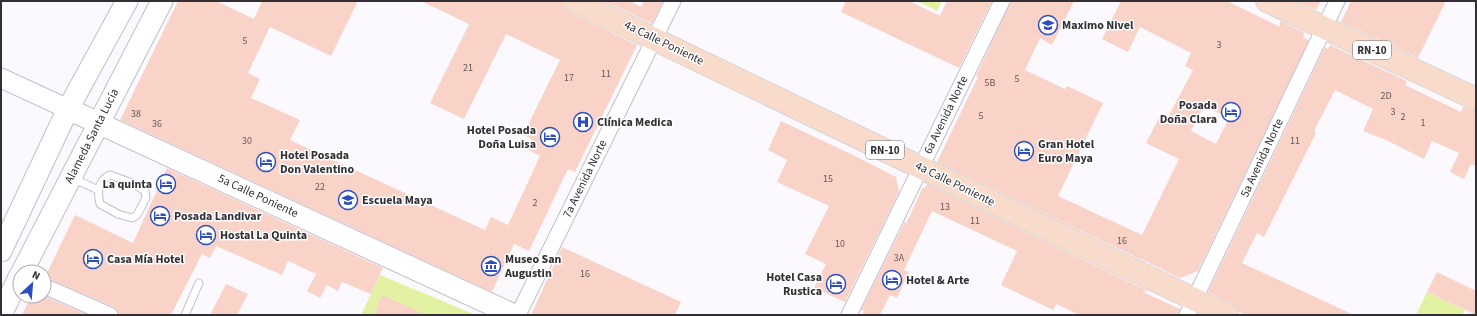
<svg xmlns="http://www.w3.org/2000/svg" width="1477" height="316" viewBox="0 0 1477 316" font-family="'Source Sans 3',sans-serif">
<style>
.green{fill:#e2f1a2}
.building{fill:#f9d3c8;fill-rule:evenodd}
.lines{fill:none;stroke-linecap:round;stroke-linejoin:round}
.service-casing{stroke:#c3bdca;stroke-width:9}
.minor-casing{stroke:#c3bdca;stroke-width:17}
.tertiary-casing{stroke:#c3bdca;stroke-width:21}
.secondary-casing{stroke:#c3bdca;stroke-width:23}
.primary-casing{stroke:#d6d5d7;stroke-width:24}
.service{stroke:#fff;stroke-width:7}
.minor{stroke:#fff;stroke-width:15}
.tertiary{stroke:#fff;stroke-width:19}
.secondary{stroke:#fff;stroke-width:21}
.primary{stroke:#f9dbcc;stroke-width:22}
.labels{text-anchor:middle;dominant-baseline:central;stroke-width:3;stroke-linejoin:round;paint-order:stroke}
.number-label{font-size:10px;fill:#64585a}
.shield{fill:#fff;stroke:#706d72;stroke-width:1}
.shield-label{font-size:11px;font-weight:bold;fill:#322f35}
.poi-label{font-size:12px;font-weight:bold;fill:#322f35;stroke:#fff;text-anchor:start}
.street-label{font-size:12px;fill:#322f35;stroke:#fff}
</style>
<rect width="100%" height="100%" fill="#fbf9fe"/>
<path class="green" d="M 917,1 L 942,1 L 937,11 Z
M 380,275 L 476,315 L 361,315 Z
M 1427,292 L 1465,310 L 1462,315 L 1416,315 Z"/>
<path class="building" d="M 178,1 L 216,1 L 254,19 L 262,1 L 358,1 L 331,56 L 270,27 L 248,73 L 260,79 L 251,98 L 300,120 L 290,140 L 485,230 L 491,217 L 508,225 L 540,156 L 527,149 L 532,139 L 523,135 L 560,60 L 506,34 L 464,119 L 430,103 L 469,24 L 421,1 L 563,1 L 564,8 L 570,12 L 637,45 L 575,172 L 568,169 L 529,251 L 514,244 L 492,292 L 120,120 Z
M 604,1 L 630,1 L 641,7 L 644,1 L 663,1 L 652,24 Z
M 846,1 L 909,1 L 940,16 L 947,1 L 992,1 L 959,68 L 841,12 Z
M 1011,1 L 1074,1 L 1052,45 L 1040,38 L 1025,70 L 1065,89 L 1067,86 L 1103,103 L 1058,196 L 1142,235 L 1179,159 L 1146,143 L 1160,116 L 1167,119 L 1193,70 L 1185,66 L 1191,53 L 1140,27 L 1128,52 L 1102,39 L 1121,1 L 1227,1 L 1280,27 L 1280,21 L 1305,33 L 1303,37 L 1309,40 L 1198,271 L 1180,278 L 937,162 L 978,77 L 976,76 ZM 1204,106 L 1229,118 L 1216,144 L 1191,131 Z
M 1296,1 L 1321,1 L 1316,10 Z
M 1351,1 L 1446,1 L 1418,58 L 1341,22 Z
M 1330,45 L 1407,81 L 1405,85 L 1461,112 L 1463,107 L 1476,111 L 1476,166 L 1471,164 L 1464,179 L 1450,172 L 1459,153 L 1432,141 L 1424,159 L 1386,140 L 1363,131 L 1373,109 L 1335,90 L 1314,131 L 1316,133 L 1264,237 L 1257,233 L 1242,263 L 1354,315 L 1245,315 L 1239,312 L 1237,308 L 1232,304 L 1208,292 L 1325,47 L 1328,49 Z
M 781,121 L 853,155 L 896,177 L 899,192 L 845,302 L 814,288 L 826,264 L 805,254 L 829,206 L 777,182 L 787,160 L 768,150 Z
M 167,168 L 383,268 L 371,294 L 342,282 L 338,291 L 327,285 L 320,298 L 307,291 L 316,274 L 288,261 L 282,275 L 216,246 L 210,258 L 202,254 L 171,315 L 119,315 L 117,310 L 114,307 L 45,277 L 75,215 L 133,243 Z
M 927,184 L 1148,291 L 1143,292 L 1180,309 L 1178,315 L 1080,315 L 1056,304 L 1053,310 L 1001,285 L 1017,251 L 932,211 L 904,270 L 909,272 L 897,298 L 890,295 L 880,315 L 862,315 L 864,311 L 861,310 L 905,221 L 906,224 L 923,187 L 925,188 Z
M 562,247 L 681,302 L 675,315 L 531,315 Z
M 1437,272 L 1476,291 L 1476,315 L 1427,292 Z
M 226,284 L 248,294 L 237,315 L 210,315 Z
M 382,295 L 426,315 L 374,315 Z
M 31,296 L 44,296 L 88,315 L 22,315 Z"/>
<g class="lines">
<defs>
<path id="service" d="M 110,175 L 132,183 L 145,191 L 146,198 L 137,215 L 132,218 L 118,214 L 100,204 C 97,191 98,181 110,175 Z
M 73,178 L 98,190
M 185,315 L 199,283"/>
<path id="minor" d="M 44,286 L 110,315
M 518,315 L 673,1
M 849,315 L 1002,1
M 1187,315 L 1337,1"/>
<path id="tertiary" d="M 1,78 L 68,109"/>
<path id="secondary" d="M 68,109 L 514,315
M 1,251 L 68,109 L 127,1
M 22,272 L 162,1
M 1,315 L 20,275"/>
<path id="primary" d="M 575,1 L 1227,315
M 1267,1 L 1476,99"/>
</defs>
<use href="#service" class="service-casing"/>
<use href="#minor" class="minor-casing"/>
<use href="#tertiary" class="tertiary-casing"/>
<use href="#secondary" class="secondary-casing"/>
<use href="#primary" class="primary-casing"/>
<use href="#service" class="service"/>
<use href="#minor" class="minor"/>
<use href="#tertiary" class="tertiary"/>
<use href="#secondary" class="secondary"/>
<use href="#primary" class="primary"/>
</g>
<defs>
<symbol id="school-ring" viewBox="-11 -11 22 22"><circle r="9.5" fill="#fff" stroke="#2e4ebe" stroke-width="1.5"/><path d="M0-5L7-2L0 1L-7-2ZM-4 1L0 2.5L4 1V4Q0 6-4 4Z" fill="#2e4ebe"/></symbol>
<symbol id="hotel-ring" viewBox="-11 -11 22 22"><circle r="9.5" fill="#fff" stroke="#2e4ebe" stroke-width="1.5"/><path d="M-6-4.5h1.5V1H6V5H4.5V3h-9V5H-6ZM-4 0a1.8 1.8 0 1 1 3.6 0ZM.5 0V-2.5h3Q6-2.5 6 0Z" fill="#2e4ebe"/></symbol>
<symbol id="hospital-ring" viewBox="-11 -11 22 22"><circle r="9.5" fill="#fff" stroke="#2e4ebe" stroke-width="1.5"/><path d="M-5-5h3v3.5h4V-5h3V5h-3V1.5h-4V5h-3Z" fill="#2e4ebe"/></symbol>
<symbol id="museum-ring" viewBox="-11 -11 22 22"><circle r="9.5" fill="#fff" stroke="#2e4ebe" stroke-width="1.5"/><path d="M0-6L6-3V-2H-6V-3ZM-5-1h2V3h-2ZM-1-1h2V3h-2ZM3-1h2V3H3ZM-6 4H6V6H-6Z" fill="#2e4ebe"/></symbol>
</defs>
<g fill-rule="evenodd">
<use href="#school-ring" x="1037" y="14" width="22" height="22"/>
<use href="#hotel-ring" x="1220" y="101" width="22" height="22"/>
<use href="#hospital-ring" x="572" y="111" width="22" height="22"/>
<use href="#hotel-ring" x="539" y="126" width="22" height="22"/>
<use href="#hotel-ring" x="1013" y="140" width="22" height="22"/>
<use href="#hotel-ring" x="255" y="151" width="22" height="22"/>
<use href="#hotel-ring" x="155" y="173" width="22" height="22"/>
<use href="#school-ring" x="337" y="189" width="22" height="22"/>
<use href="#hotel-ring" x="149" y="205" width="22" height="22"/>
<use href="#hotel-ring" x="195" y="224" width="22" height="22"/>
<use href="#hotel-ring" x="82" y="248" width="22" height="22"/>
<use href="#museum-ring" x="480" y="255" width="22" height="22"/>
<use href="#hotel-ring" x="881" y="269" width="22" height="22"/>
<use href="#hotel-ring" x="825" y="273" width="22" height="22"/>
</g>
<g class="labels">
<g class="number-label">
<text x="245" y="41">5</text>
<text x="1219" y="45">3</text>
<text x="468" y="68">21</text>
<text x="606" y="74">11</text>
<text x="569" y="78">17</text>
<text x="1017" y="79">5</text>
<text x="990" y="83">5B</text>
<text x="1386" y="96">2D</text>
<text x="1393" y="112">3</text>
<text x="136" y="114">38</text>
<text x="981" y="116">5</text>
<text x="1403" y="117">2</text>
<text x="1423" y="123">1</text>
<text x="157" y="124">36</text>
<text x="247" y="141">30</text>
<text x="1295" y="141">11</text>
<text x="828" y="179">15</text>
<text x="320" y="187">22</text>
<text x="535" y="203">2</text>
<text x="945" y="207">13</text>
<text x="975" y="221">11</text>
<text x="1122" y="241">16</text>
<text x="840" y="244">10</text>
<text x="899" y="258">3A</text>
<text x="585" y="274">16</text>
</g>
<g class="shield">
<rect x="1353" y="41" width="38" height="18" rx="3"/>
<rect x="866" y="141" width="38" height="18" rx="3"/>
</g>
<g class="shield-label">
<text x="1372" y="50">RN-10</text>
<text x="885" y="150">RN-10</text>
</g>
<g class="poi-label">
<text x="1062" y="25">Maximo Nivel</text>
<text x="1217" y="105" text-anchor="end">Posada<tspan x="1217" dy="14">Doña Clara</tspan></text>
<text x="597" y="122">Clínica Medica</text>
<text x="536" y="130" text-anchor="end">Hotel Posada<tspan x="536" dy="14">Doña Luisa</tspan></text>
<text x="1038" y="144">Gran Hotel<tspan x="1038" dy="14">Euro Maya</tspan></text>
<text x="280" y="155">Hotel Posada<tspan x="280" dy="14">Don Valentino</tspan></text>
<text x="152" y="184" text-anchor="end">La quinta</text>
<text x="362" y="200">Escuela Maya</text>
<text x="174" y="216">Posada Landivar</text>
<text x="220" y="235">Hostal La Quinta</text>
<text x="107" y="259">Casa Mía Hotel</text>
<text x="505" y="259">Museo San<tspan x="505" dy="14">Augustin</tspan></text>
<text x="822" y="277" text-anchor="end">Hotel Casa<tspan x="822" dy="14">Rustica</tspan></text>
<text x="906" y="280">Hotel &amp; Arte</text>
</g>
<g class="street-label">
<text transform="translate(664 43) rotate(26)">4a Calle Poniente</text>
<text transform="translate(946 115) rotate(-64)">6a Avenida Norte</text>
<text transform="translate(92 136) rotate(-63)">Alameda Santa Lucía</text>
<text transform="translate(1262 158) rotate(-65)">5a Avenida Norte</text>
<text transform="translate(585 179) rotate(-64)">7a Avenida Norte</text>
<text transform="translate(955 184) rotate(26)">4a Calle Poniente</text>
<text transform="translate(258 196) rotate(25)">5a Calle Poniente</text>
</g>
</g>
<rect width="1477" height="316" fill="none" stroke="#322f35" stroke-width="4"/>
<g transform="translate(32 284) rotate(26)"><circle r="19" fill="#ffffff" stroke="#adacae"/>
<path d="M0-3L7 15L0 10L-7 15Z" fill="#2e4ebe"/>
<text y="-6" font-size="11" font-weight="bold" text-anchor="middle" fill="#322f35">N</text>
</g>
</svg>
